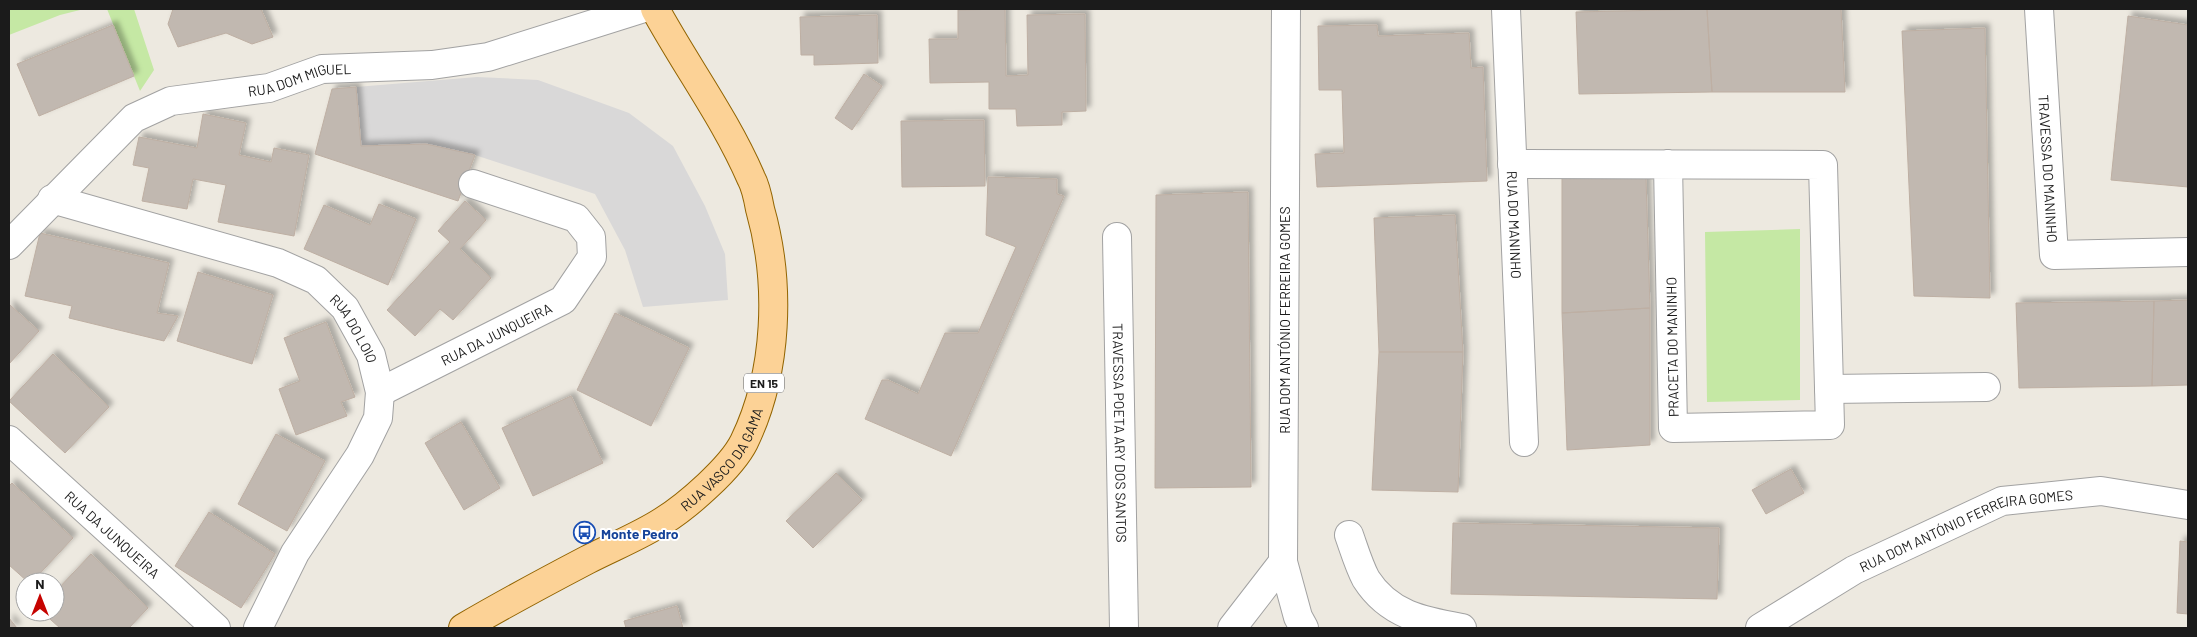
<svg xmlns="http://www.w3.org/2000/svg" width="2197" height="637" viewBox="0 0 2197 637" font-family="Barlow,sans-serif">
<style>
.residential{fill:#d9d8d8}
.grass{fill:#c5e8a4}
.building{fill:#c1b8b0;stroke:#beafa3;filter:url(#shadow)}
.lines{fill:none;stroke-linecap:round;stroke-linejoin:round}
.minor-casing{stroke:#a2a2a2;stroke-width:30}
.primary-casing{stroke:#926400;stroke-width:30}
.minor{stroke:#fff;stroke-width:28}
.primary{stroke:#fcd296;stroke-width:28}
.labels{text-anchor:middle;dominant-baseline:central;stroke-width:4;stroke-linejoin:round;paint-order:stroke}
.shield{fill:#fff;stroke:#5f5f5f;stroke-width:1}
.shield-label{font-size:12px;font-weight:bold;fill:#1b1b1b}
.street-label{font-size:14px;fill:#1b1b1b;stroke:#fff}
.transit-label{font-size:14px;font-weight:bold;fill:#164399;stroke:#fff;text-anchor:start}
</style>
<defs>
<filter id="shadow"><feDropShadow dx="4.5" dy="-4.5" stdDeviation="2.5" flood-color="#0004"/></filter>
</defs>
<rect width="100%" height="100%" fill="#ede9e0"/>
<path class="residential" d="M 477,77 L 538,80 L 629,113 L 673,146 L 705,206 L 725,254 L 728,300 L 643,307 L 625,250 L 595,194 L 475,155 L 426,144 L 361,146 L 356,87 Z"/>
<path class="grass" d="M 9,9 L 84,9 L 60,15 L 9,35 Z
M 107,9 L 134,9 L 154,70 L 140,91 Z
M 1800,229 L 1800,400 L 1707,402 L 1705,232 Z"/>
<path class="building" d="M 173,9 L 261,9 L 273,37 L 252,44 L 226,33 L 178,47 L 168,24 Z
M 1005,9 L 1006,76 L 1028,75 L 1027,15 L 1085,14 L 1086,111 L 1062,112 L 1062,125 L 1017,126 L 1016,109 L 989,109 L 989,82 L 930,83 L 929,39 L 958,39 L 958,10 Z
M 1707,9 L 1712,92 L 1579,94 L 1576,12 Z
M 1707,9 L 1841,9 L 1845,92 L 1712,92 Z
M 877,15 L 878,63 L 814,65 L 814,55 L 801,55 L 800,17 Z
M 2128,16 L 2188,25 L 2188,187 L 2111,180 Z
M 113,25 L 134,76 L 39,116 L 17,64 Z
M 1377,25 L 1378,36 L 1469,33 L 1471,68 L 1483,67 L 1487,181 L 1317,187 L 1315,154 L 1344,153 L 1342,90 L 1319,90 L 1318,26 Z
M 1985,28 L 1990,298 L 1914,296 L 1902,31 Z
M 864,74 L 882,86 L 852,130 L 835,118 Z
M 356,87 L 361,146 L 426,144 L 475,155 L 458,201 L 315,154 L 332,89 Z
M 203,114 L 246,123 L 239,155 L 271,162 L 274,148 L 309,155 L 294,236 L 218,222 L 226,185 L 193,179 L 187,209 L 142,201 L 149,168 L 133,165 L 139,137 L 197,148 Z
M 984,120 L 985,186 L 902,187 L 901,121 Z
M 988,177 L 1057,179 L 1057,194 L 1064,196 L 951,456 L 865,419 L 882,380 L 888,380 L 918,394 L 945,333 L 978,333 L 1016,247 L 986,235 Z
M 1562,178 L 1646,178 L 1650,308 L 1562,313 Z
M 1248,192 L 1251,487 L 1155,488 L 1156,195 Z
M 465,201 L 486,220 L 460,249 L 491,278 L 453,320 L 440,309 L 415,336 L 387,310 L 450,242 L 438,231 Z
M 379,204 L 416,219 L 388,285 L 304,249 L 324,205 L 370,225 Z
M 1455,215 L 1463,352 L 1379,352 L 1374,218 Z
M 40,233 L 169,263 L 157,313 L 178,316 L 164,341 L 69,318 L 72,306 L 25,296 Z
M 198,272 L 273,295 L 252,364 L 177,341 Z
M 2188,300 L 2188,385 L 2152,386 L 2154,301 Z
M 2154,301 L 2152,386 L 2019,388 L 2016,303 Z
M 9,304 L 39,331 L 9,364 Z
M 1650,308 L 1650,445 L 1567,450 L 1562,313 Z
M 615,313 L 689,348 L 651,426 L 577,390 Z
M 326,322 L 355,397 L 341,402 L 347,416 L 296,435 L 279,389 L 300,381 L 284,338 Z
M 1379,352 L 1463,352 L 1458,492 L 1372,490 Z
M 53,354 L 109,407 L 65,453 L 9,401 Z
M 571,396 L 603,463 L 533,496 L 502,428 Z
M 461,422 L 500,488 L 464,510 L 425,443 Z
M 276,434 L 325,461 L 287,531 L 238,504 Z
M 1791,469 L 1804,493 L 1766,514 L 1752,490 Z
M 836,473 L 862,500 L 813,548 L 786,521 Z
M 12,483 L 73,538 L 32,582 L 28,582 L 9,565 L 9,486 Z
M 209,512 L 275,554 L 241,608 L 175,566 Z
M 1453,523 L 1719,528 L 1717,599 L 1451,594 Z
M 2180,541 L 2188,542 L 2188,614 L 2177,613 Z
M 91,554 L 148,608 L 129,628 L 60,628 L 42,612 L 55,612 L 55,592 Z
M 677,606 L 683,628 L 626,628 L 624,621 Z
M 9,618 L 17,628 L 9,628 Z"/>
<g class="lines">
<defs>
<g id="minor">
<path d="M 1286,9 L 1283,562 L 1298,617 L 1304,628"/>
<path id="s1" d="M 1506,9 L 1524,442"/>
<path id="s2" d="M 2039,9 L 2054,255 L 2188,252"/>
<path d="M 1512,164 L 1823,165 L 1830,425 L 1673,428 L 1668,164"/>
<path id="s3" d="M 52,199 L 278,263 L 316,280 L 345,308 L 371,355 L 380,392 L 378,418 L 360,455 L 295,553 L 258,628"/>
<path id="s4" d="M 1117,237 L 1124,628"/>
<path id="s5" d="M 9,245 L 134,118 L 171,101 L 269,88 L 322,69 L 432,65 L 488,57 L 641,9"/>
<path d="M 1829,389 L 1986,387"/>
<path id="s6" d="M 380,392 L 563,300 L 592,257 L 591,237 L 576,218 L 473,184"/>
<path id="s7" d="M 9,440 L 216,628"/>
<path d="M 1349,535 C 1354,549 1359,566 1366,579 C 1389,615 1423,621 1462,628"/>
<path d="M 1232,628 L 1283,562"/>
<path id="s8" d="M 1760,628 L 1854,570 L 2002,501 L 2101,491 L 2188,505"/>
</g>
<g id="primary">
<path id="s9" d="M 463,628 C 504,604 545,582 587,560 C 612,547 640,536 663,521 C 687,506 731,468 744,442 C 778,372 781,283 760,209 C 758,198 756,187 751,178 C 725,118 686,66 655,9"/>
</g>
</defs>
<use href="#minor" class="minor-casing"/>
<use href="#primary" class="primary-casing"/>
<use href="#minor" class="minor"/>
<use href="#primary" class="primary"/>
</g>
<defs>
<symbol id="bus-ring" viewBox="-11 -11 22 22"><circle r="9.5" fill="#fff" stroke="#1a4fb4" stroke-width="1.5"/><path d="M-5-6H5V4H4V6H2V4H-2V6H-4V4H-5ZM-3.5-4V0h7V-4ZM-3.5 1.2v1.5H-2V1.2ZM2 1.2v1.5H3.5V1.2Z" fill="#1a4fb4"/></symbol>
</defs>
<g fill-rule="evenodd">
<use href="#bus-ring" x="572" y="520" width="25" height="25"/>
</g>
<g class="labels">
<rect class="shield" x="744" y="373.5" width="40" height="19" rx="4"/>
<g class="shield-label">
<text x="764" y="383">EN 15</text>
</g>
<g class="street-label">
<text stroke="none"><textPath href="#s5" startOffset="350">RUA DOM MIGUEL</textPath></text>
<text stroke="none"><textPath href="#s2" startOffset="160">TRAVESSA DO MANINHO</textPath></text>
<text stroke="none"><textPath href="#s1" startOffset="216">RUA DO MANINHO</textPath></text>
<text transform="translate(1284 320) rotate(-90)">RUA DOM ANTÓNIO FERREIRA GOMES</text>
<text stroke="none"><textPath href="#s3" startOffset="339">RUA DO LOIO</textPath></text>
<text stroke="none"><textPath href="#s6" startOffset="130">RUA DA JUNQUEIRA</textPath></text>
<text transform="translate(1672 347) rotate(-91)">PRACETA DO MANINHO</text>
<text stroke="none"><textPath href="#s4" startOffset="196">TRAVESSA POETA ARY DOS SANTOS</textPath></text>
<text stroke="none"><textPath href="#s9" startOffset="314">RUA VASCO DA GAMA</textPath></text>
<text stroke="none"><textPath href="#s8" startOffset="231">RUA DOM ANTÓNIO FERREIRA GOMES</textPath></text>
<text stroke="none"><textPath href="#s7" startOffset="140">RUA DA JUNQUEIRA</textPath></text>
</g>
<g class="transit-label">
<text x="601" y="533">Monte Pedro</text>
</g>
</g>
<rect width="2197" height="637" fill="none" stroke="#1b1b1b" stroke-width="20"/>
<g transform="translate(40 597)"><circle r="24" fill="#ffffff" stroke="#a4a4a4"/>
<path d="M0-4L9 19L0 12L-9 19Z" fill="#c60300"/>
<text y="-8" font-size="14" font-weight="bold" text-anchor="middle" fill="#1b1b1b">N</text>
</g>
</svg>
